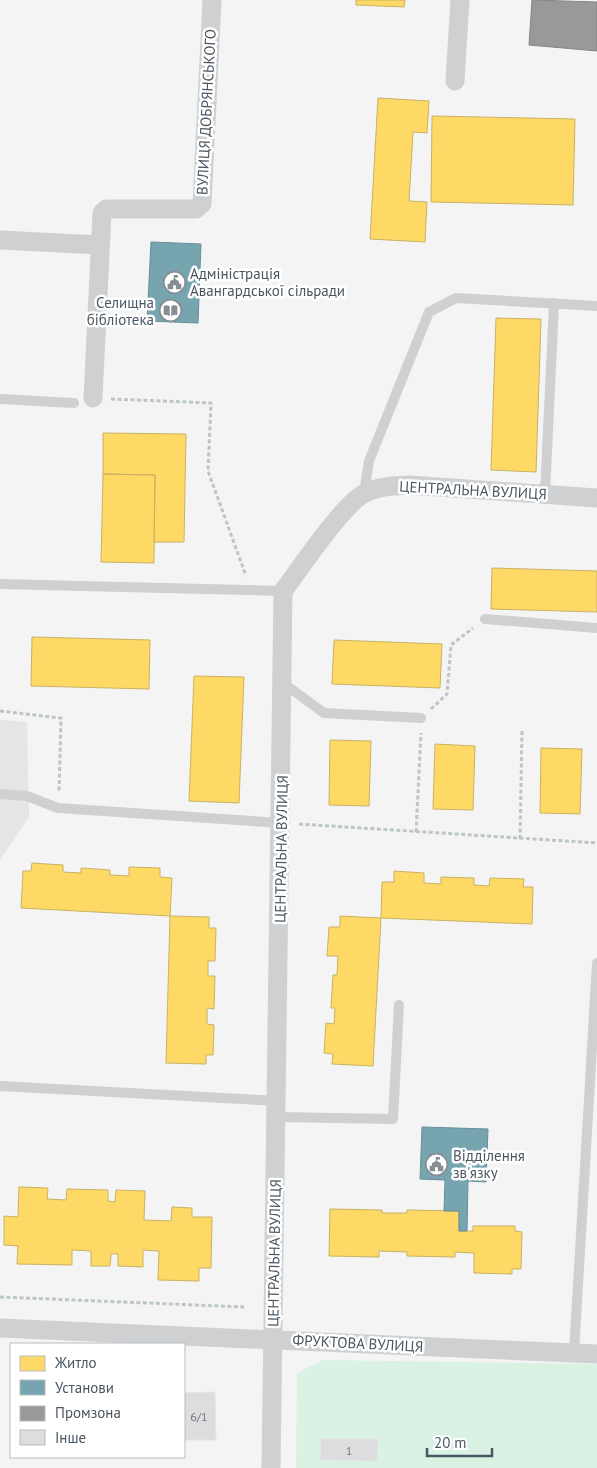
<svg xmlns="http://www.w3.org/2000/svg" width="597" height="1468" viewBox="0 0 597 1468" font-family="'PT Sans',sans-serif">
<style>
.education{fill:#e6e5e6}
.green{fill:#d9f2e3}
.homes{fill:#ffd966;stroke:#c9b264}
.public{fill:#76a5af;stroke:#698d98}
.industry{fill:#999;stroke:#818588}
.building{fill:#ddddde;stroke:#e5e6e7}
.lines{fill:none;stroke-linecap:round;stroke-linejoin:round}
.path{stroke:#bcc7c4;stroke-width:3;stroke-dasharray:4 2.5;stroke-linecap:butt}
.lane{stroke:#ced0d2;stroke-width:10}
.street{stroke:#ced0d2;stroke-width:19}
.labels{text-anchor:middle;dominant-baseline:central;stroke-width:5;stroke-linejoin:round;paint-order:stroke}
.number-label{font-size:12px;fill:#707881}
.street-label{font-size:15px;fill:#4a5661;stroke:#fff}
.poi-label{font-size:15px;fill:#4a5661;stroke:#fff;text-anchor:start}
</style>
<rect width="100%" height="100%" fill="#f4f4f4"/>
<path class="education" d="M 0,720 L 27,722 L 29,817 L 0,860 Z"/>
<path class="green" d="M 323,1360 L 597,1364 L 597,1468 L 296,1468 L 297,1373 Z"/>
<path class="homes" d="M 356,0 L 405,0 L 404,7 L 356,5 Z
M 378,98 L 429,101 L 427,133 L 413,132 L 409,201 L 427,202 L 425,242 L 370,239 Z
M 432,116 L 575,119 L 573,205 L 431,202 Z
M 496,318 L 541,319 L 536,472 L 491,470 Z
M 103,433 L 186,434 L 184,542 L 154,542 L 155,475 L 103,474 Z
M 103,474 L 155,475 L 154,563 L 101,562 Z
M 492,568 L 597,571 L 597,612 L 491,609 Z
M 32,637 L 150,640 L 149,689 L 31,686 Z
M 334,640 L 442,644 L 440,688 L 332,684 Z
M 194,676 L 244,677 L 239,803 L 189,801 Z
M 330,740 L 371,741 L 369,806 L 329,805 Z
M 435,744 L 475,746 L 473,810 L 433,809 Z
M 541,748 L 582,749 L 580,814 L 540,813 Z
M 32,863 L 63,865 L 63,872 L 81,873 L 81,868 L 110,870 L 110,875 L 129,876 L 129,867 L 160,868 L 160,877 L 172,878 L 170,916 L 21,908 L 23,871 L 31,871 Z
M 394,871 L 424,873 L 424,883 L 441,884 L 441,877 L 474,878 L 474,885 L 489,886 L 490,878 L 524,879 L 523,887 L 533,887 L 532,924 L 381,918 L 382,882 L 394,882 Z
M 170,916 L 209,917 L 209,928 L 216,928 L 215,961 L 208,961 L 208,976 L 215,976 L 214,1009 L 207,1008 L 207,1024 L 214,1025 L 213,1055 L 206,1055 L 206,1064 L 166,1063 Z
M 340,916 L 381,918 L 373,1066 L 332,1064 L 333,1054 L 324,1053 L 326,1023 L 334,1024 L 335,1008 L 331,1008 L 333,975 L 337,975 L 338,956 L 327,956 L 329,927 L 340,927 Z
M 19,1187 L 48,1188 L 47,1199 L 66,1200 L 67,1189 L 108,1190 L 108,1201 L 115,1202 L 116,1190 L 145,1191 L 144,1220 L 171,1221 L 172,1207 L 192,1208 L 192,1217 L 212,1217 L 211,1268 L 199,1268 L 199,1281 L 158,1280 L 159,1251 L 143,1250 L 143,1267 L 118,1266 L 118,1254 L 111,1254 L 110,1266 L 91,1266 L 91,1251 L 72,1250 L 72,1265 L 17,1264 L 18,1246 L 4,1245 L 4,1216 L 18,1217 Z
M 330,1209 L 382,1210 L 382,1213 L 407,1213 L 407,1210 L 459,1211 L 459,1231 L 473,1231 L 473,1226 L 515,1226 L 515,1231 L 522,1232 L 521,1269 L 512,1269 L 512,1274 L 474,1273 L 474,1253 L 455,1252 L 455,1257 L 407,1256 L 407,1252 L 379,1251 L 379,1257 L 329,1256 Z"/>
<path class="public" d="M 151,242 L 201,244 L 198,323 L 147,321 Z
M 422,1127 L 488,1129 L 486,1182 L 468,1181 L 467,1231 L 459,1231 L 459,1211 L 444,1211 L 445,1180 L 420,1179 Z"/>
<path class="industry" d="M 532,0 L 597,2 L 597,51 L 529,45 Z"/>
<path class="building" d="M 215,1392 L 216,1440 L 184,1440 L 184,1393 Z
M 321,1439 L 378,1439 L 377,1461 L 320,1460 Z"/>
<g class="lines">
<path class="path" d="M 111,399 L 211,403 L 208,471 L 246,576
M 431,709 L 447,694 L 451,645 L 473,628
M 0,711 L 61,718 L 59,792
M 299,824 L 597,843
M 416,832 L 421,733
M 520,839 L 522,730
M 0,1297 L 245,1307"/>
<path class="lane" d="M 0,399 L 74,403
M 364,493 L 369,461 L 429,312 L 456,298 L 597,306
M 545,494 L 554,303
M 0,584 L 283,591
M 485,619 L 597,628
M 283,683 L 324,713 L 421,718
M 0,794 L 27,796 L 58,808 L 281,823
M 0,1086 L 277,1101
M 277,1117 L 393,1119 L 399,1005
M 574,1353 L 597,963"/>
<path class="street" d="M 455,81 L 460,0
M 0,240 L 100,245
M 93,398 L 102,213 L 106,209 L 196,209 L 202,204 L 212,0
M 0,1328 L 597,1354
M 271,1468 L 283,591 C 300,569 343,504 365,493 C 379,486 394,486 410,485 L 597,498"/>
</g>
<defs>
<symbol id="civic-ring" viewBox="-11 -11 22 22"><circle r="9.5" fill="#fff" stroke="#868d94" stroke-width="1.5"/><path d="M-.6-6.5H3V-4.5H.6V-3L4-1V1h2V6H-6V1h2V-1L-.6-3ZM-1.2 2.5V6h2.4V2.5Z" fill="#868d94"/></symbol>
<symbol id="library-ring" viewBox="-11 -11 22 22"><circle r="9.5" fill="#fff" stroke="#868d94" stroke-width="1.5"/><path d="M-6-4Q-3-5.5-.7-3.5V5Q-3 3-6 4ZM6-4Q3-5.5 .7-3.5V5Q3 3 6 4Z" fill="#868d94"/></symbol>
</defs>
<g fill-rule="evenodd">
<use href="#civic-ring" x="162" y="270" width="25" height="25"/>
<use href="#library-ring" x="158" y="298" width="25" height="25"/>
<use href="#civic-ring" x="424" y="1152" width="25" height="25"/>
</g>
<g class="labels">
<g class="number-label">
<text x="199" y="1416">6/1</text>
<text x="349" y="1450">1</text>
</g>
<g class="street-label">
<text transform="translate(206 112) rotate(-87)">ВУЛИЦЯ ДОБРЯНСЬКОГО</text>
<text transform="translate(473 490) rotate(3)">ЦЕНТРАЛЬНА ВУЛИЦЯ</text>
<text transform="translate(281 849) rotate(-89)">ЦЕНТРАЛЬНА ВУЛИЦЯ</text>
<text transform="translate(274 1253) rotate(-89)">ЦЕНТРАЛЬНА ВУЛИЦЯ</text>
<text transform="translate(358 1343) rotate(3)">ФРУКТОВА ВУЛИЦЯ</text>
</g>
<g class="poi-label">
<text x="190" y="273">Адміністрація<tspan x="190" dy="17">Авангардської сільради</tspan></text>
<text x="154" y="302" text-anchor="end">Селищна<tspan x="154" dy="17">бібліотека</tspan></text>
<text x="453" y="1155">Відділення<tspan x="453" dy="17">зв'язку</tspan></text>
</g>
</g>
<rect x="10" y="1343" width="175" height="115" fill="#ffffff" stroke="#b7bbc0"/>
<rect x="20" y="1356" width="25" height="15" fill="#ffd966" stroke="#b7bbc0"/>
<text x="55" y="1368" font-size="15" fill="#4a5661">Житло</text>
<rect x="20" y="1380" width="25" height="15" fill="#76a5af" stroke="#b7bbc0"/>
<text x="55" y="1393" font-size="15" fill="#4a5661">Установи</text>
<rect x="20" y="1406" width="25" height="15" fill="#999999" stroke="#b7bbc0"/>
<text x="55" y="1418" font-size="15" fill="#4a5661">Промзона</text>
<rect x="20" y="1430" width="25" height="15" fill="#ddddde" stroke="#b7bbc0"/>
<text x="55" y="1443" font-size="15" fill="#4a5661">Інше</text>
<path d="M427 1448v8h65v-8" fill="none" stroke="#4a5661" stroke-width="2.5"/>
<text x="434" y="1448" font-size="15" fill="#4a5661" stroke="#ffffff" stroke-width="4" paint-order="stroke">20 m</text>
</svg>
